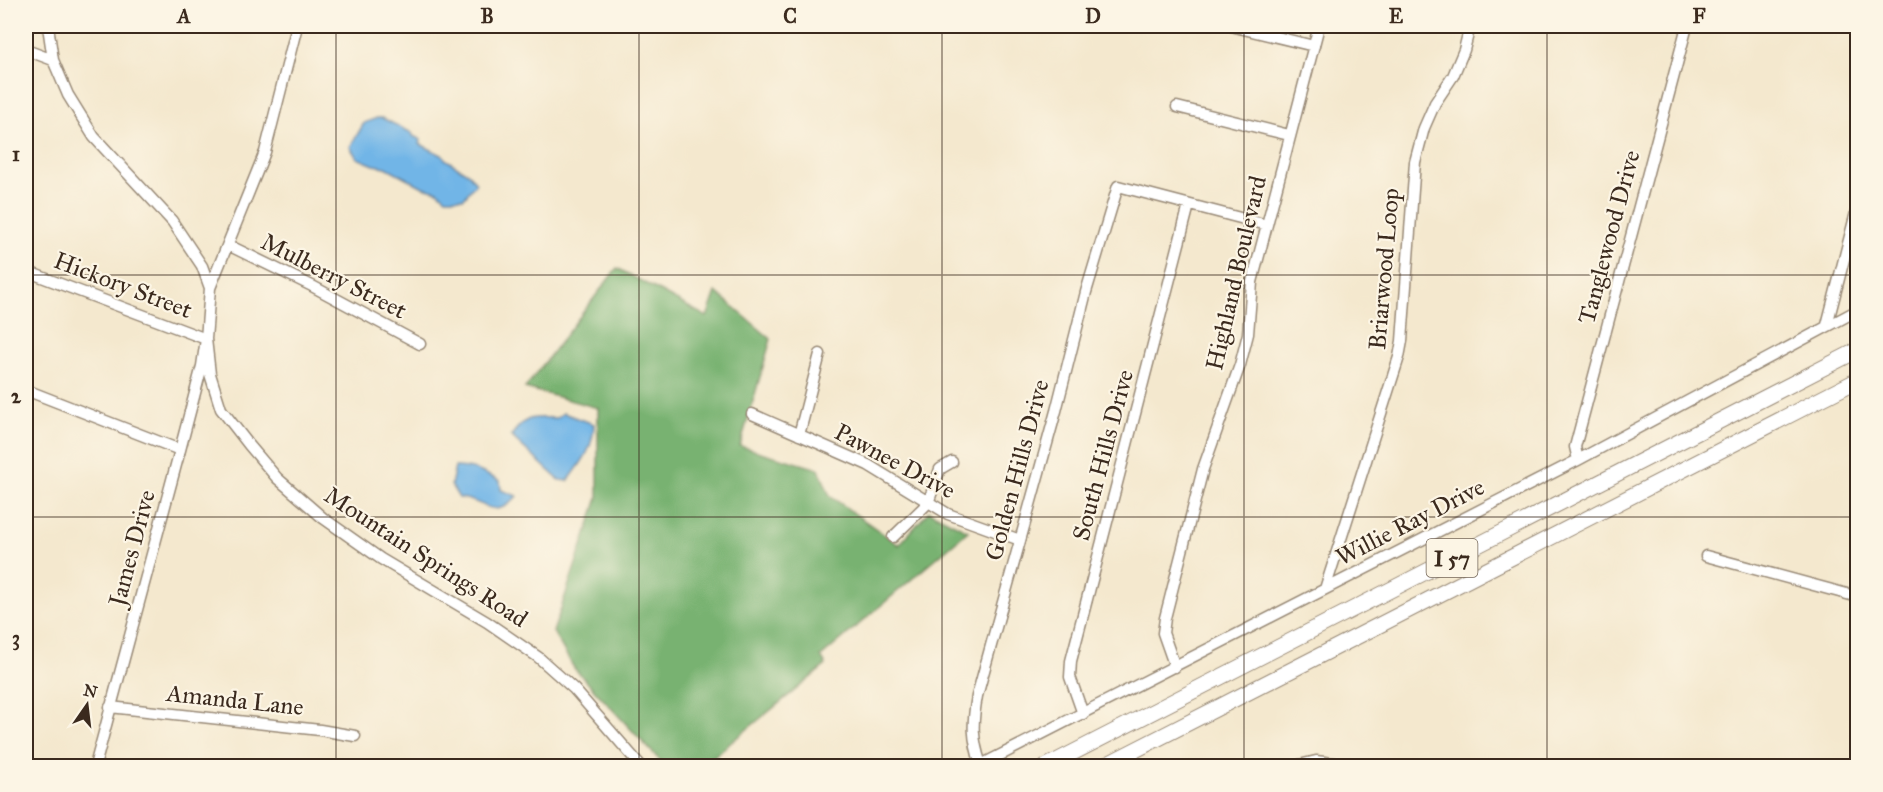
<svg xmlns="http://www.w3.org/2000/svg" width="1883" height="792" viewBox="0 0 1883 792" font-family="'IM FELL Great Primer',serif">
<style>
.forest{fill:#78b271;stroke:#5a6e48;stroke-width:1.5}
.water{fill:#71b5e7;stroke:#567082;stroke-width:1.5}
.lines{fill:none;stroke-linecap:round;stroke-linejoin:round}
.minor-casing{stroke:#988976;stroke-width:13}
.highway-casing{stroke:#988976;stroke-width:17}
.minor{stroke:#fff;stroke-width:10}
.highway{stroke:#fff;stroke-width:15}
.grid{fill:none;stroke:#3b2a1e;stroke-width:1.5;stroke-opacity:0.55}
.labels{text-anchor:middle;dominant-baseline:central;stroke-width:4.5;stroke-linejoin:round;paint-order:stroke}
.shield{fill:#fcf5e5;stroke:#75675a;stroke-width:1.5}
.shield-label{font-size:22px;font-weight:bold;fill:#3b2a1e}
.street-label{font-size:24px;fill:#3b2a1e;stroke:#fcf5e5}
.neatline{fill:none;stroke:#3b2a1e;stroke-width:2}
.grid-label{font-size:20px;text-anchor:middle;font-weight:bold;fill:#3b2a1e}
</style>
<rect width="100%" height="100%" fill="#fcf5e5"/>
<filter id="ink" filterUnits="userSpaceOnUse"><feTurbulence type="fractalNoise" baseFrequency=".0167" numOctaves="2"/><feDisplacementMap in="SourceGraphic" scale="12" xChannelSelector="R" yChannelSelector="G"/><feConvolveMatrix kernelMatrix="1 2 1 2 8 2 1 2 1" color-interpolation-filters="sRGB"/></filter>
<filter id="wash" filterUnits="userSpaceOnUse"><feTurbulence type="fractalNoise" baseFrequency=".008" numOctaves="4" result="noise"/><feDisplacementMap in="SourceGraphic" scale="24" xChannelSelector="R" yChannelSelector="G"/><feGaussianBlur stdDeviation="1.35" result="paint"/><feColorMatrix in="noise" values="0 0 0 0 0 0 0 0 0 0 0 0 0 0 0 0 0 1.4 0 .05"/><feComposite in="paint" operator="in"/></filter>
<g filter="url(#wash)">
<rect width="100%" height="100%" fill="#f4e8ce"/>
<path class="forest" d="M 617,268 L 707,317 L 716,292 L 771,339 L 740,446 L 819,469 L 830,496 L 899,545 L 929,511 L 968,531 L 821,657 L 826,665 L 702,766 L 665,766 L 574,668 L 553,632 L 598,498 L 598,408 L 525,388 Z"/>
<path class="water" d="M 377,118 L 382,118 L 412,133 L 413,136 L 421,140 L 420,144 L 444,156 L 445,159 L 469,174 L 476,183 L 464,198 L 446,198 L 438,191 L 423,187 L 386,167 L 374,165 L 357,158 L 350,147 L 364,123 Z
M 563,413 L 594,424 C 593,449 583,461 568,481 L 559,480 L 511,436 C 527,414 532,418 557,418 Z
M 455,467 C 472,466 485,474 500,481 L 501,490 L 517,496 C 494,523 484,499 459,498 L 451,485 Z"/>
</g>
<g filter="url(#ink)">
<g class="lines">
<defs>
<path id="minor" d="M 48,26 L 53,60 L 68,95 L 94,137 L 172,221 L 202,266 L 210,288 L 206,339 L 210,374 L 221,409 L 249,445 L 277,478 L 323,518 L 381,559 L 487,622 L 538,657 L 574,689 L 641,766
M 1231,26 L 1314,46
M 26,50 L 53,60
M 1177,107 L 1289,135
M 228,245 L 312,286 L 420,344
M 26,271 L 206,339 L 202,366 L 180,450 L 95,766
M 210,288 L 265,152 L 297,26
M 1827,325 L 1858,205
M 26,390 L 180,450
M 752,414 L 868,465 L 948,514 L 1020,540
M 799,435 L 820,354
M 1578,460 L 1575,447 L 1687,26
M 893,537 L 928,503 L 940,469 L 952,462
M 1706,556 L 1858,597
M 1325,589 L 1399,357 L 1402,341 L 1415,162 L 1424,128 L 1435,103 L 1453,76 L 1464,50 L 1470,26
M 1175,667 L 1163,633 L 1165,618 L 1203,469 L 1240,365 L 1248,334 L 1252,282 L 1319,26
M 110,707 L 320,730 L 355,736
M 1083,714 L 1070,677 L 1071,661 L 1189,205
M 981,765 C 972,738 972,724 977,696 L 1056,411 L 1086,292 L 1118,186 L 1267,225
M 979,766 L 1578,460 L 1858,310
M 1295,766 L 1316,761 L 1357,766"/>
<path id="highway" d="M 1047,766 L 1858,350
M 1104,766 L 1858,380"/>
</defs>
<use href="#minor" class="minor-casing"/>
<use href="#highway" class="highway-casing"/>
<use href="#minor" class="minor"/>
<use href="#highway" class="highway"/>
</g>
</g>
<path class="grid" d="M 336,26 L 336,766M 639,26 L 639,766M 942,26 L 942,766M 1244,26 L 1244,766M 1547,26 L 1547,766M 26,275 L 1858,275M 26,517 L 1858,517"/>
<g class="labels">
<rect class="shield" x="1426.5" y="539" width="51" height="38" rx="4.5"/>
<g class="shield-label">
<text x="1452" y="558">I 57</text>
</g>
<g class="street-label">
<text transform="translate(1609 237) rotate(-75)">Tanglewood Drive</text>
<text transform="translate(1384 269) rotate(-85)">Briarwood Loop</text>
<text transform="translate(1236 273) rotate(-77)">Highland Boulevard</text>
<text transform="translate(334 276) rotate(27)">Mulberry Street</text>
<text transform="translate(123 285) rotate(21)">Hickory Street</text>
<text transform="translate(1103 455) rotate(-75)">South Hills Drive</text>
<text transform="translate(895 461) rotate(28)">Pawnee Drive</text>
<text transform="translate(1017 470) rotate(-75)">Golden Hills Drive</text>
<text transform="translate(1410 522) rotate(-27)">Willie Ray Drive</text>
<text transform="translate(132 548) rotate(-75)">James Drive</text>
<text transform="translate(426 557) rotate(33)">Mountain Springs Road</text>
<text transform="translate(235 700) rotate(6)">Amanda Lane</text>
</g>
</g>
<rect width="1883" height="792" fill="none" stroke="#fcf5e5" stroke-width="66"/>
<g transform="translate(87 705) rotate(14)" stroke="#fcf5e5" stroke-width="4.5" paint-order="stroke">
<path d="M0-4.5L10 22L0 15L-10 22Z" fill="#3b2a1e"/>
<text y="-9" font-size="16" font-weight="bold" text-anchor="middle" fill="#3b2a1e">N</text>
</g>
<rect x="33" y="33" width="1817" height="726" class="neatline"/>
<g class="grid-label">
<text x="184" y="23">A</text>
<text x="487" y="23">B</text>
<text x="790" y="23">C</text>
<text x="1093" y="23">D</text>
<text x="1396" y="23">E</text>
<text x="1699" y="23">F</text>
<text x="16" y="161">1</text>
<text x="16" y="403">2</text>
<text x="16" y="645">3</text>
</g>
</svg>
